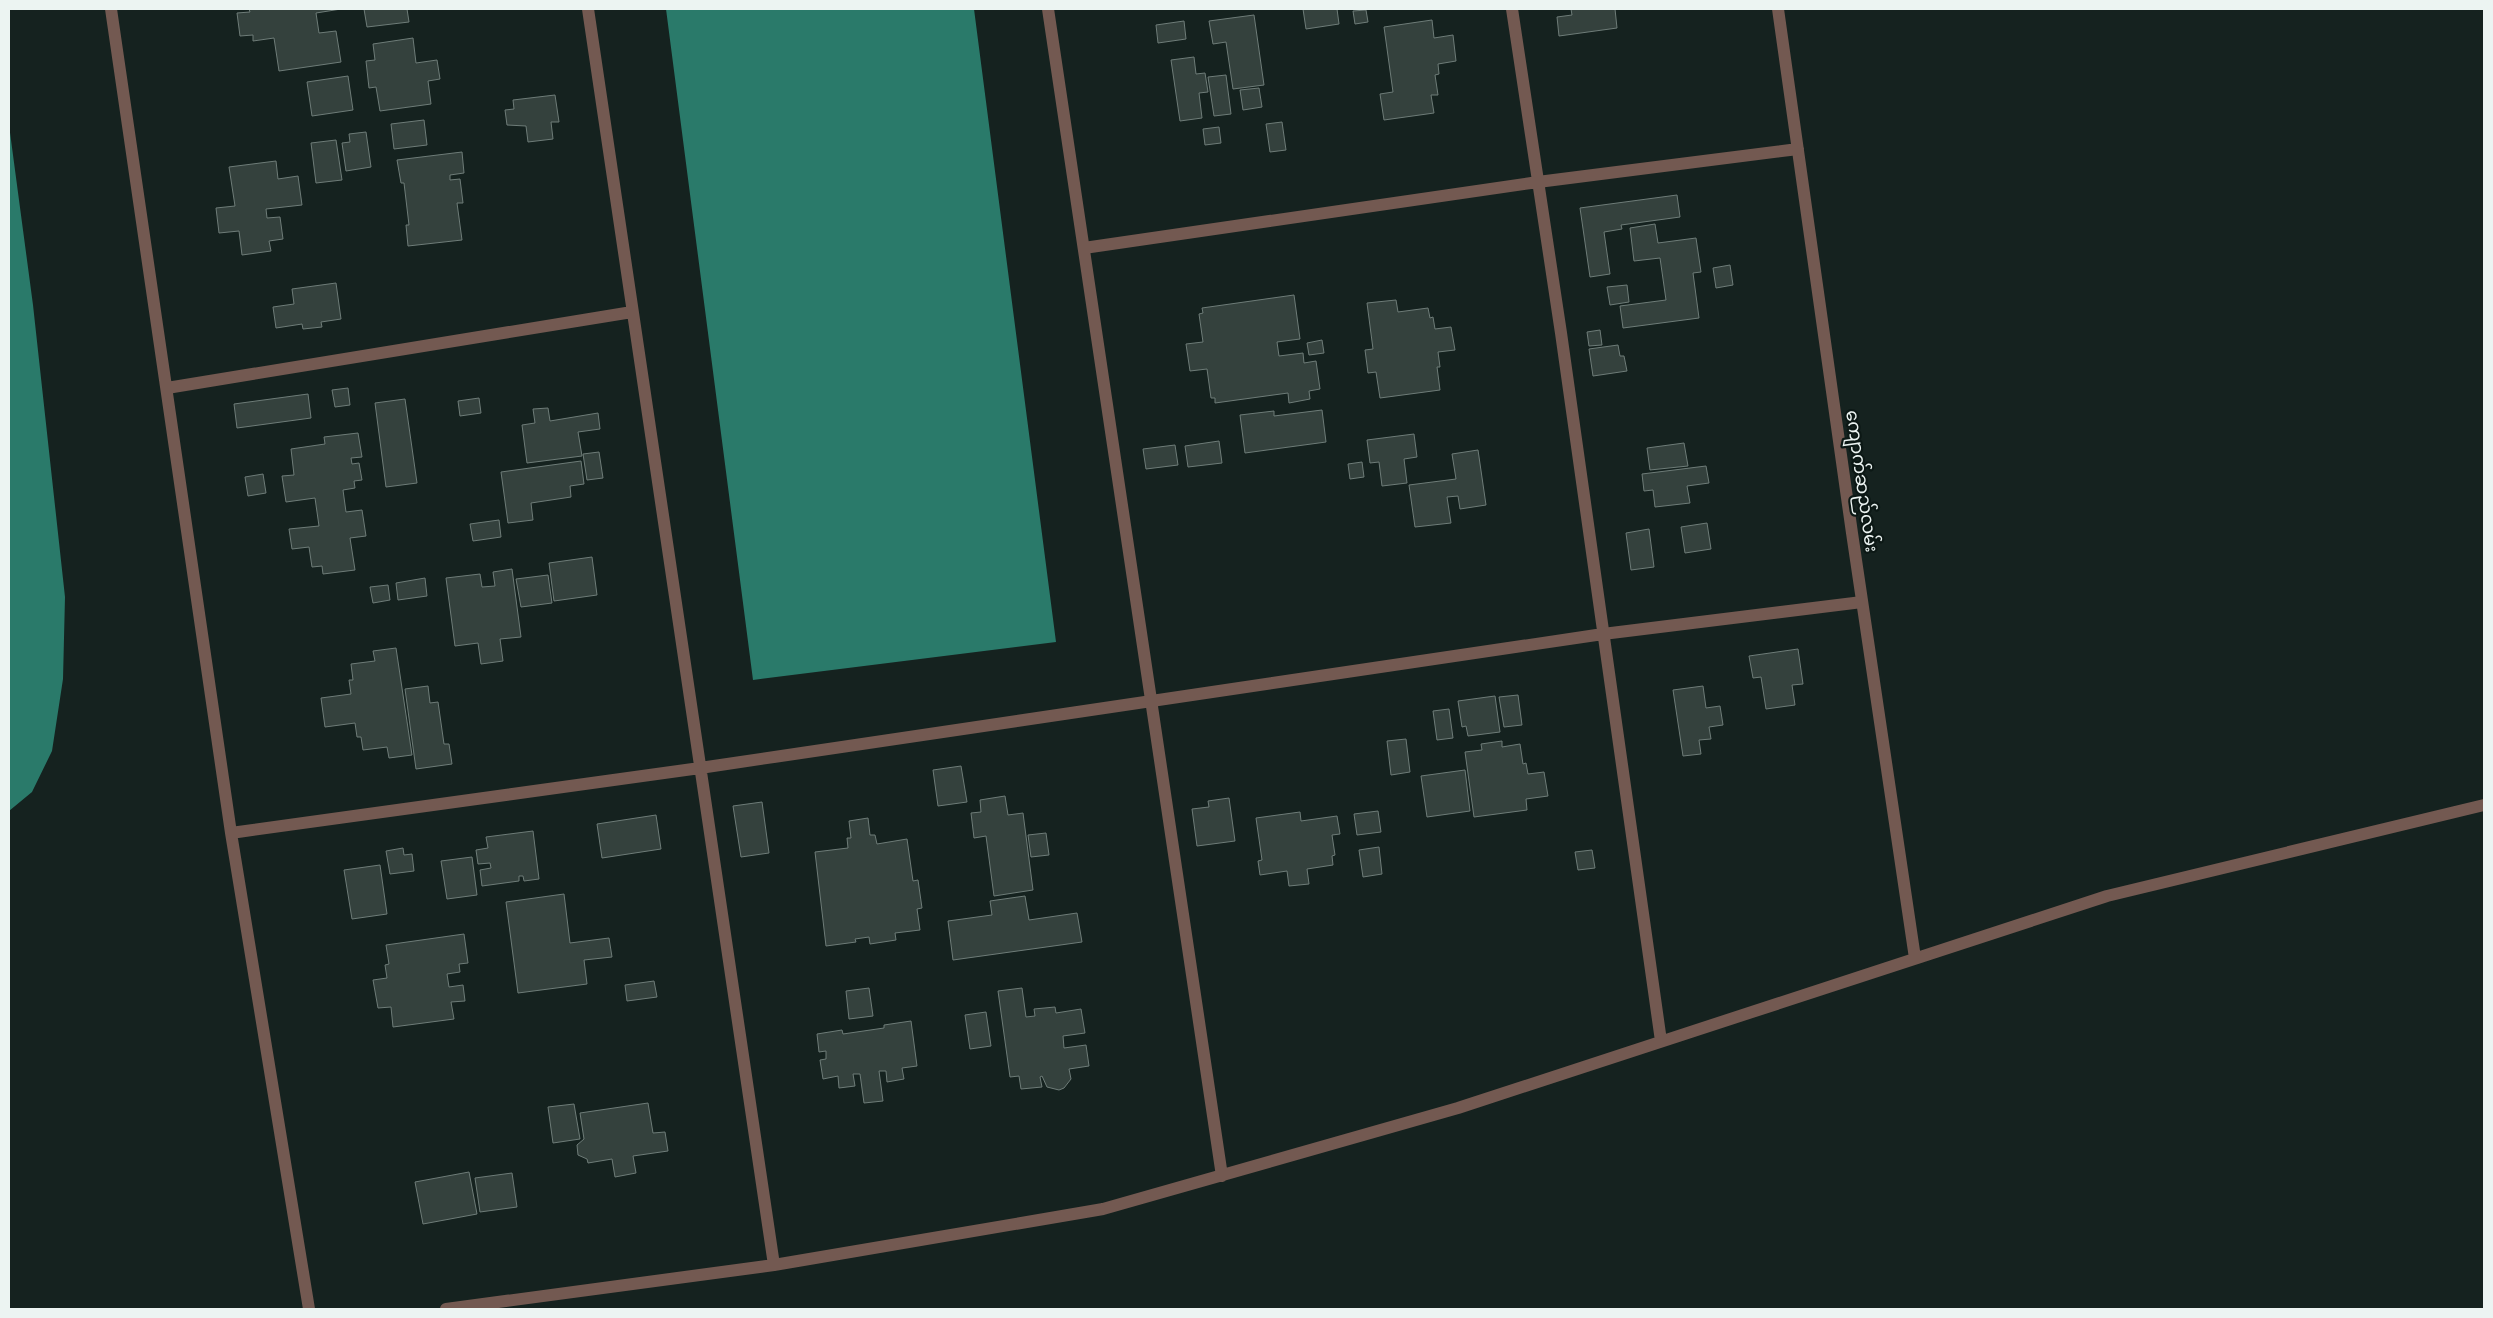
<svg xmlns="http://www.w3.org/2000/svg" width="2493" height="1318" viewBox="0 0 2493 1318" font-family="Lato,'Noto Sans Myanmar',sans-serif">
<style>
.water{fill:#2a7a6a}
.building{fill:#34413d;stroke:#6e7c78}
.lines{fill:none;stroke-linecap:round;stroke-linejoin:round}
.street{stroke:#735951;stroke-width:12}
.labels{text-anchor:middle;dominant-baseline:central;stroke-width:4.5;stroke-linejoin:round;paint-order:stroke}
.street-label{font-size:18px;fill:#ecf4f2;stroke:#0c1815}
</style>
<rect width="100%" height="100%" fill="#15221f"/>
<path class="water" d="M 666,9 L 974,9 L 1056,642 L 753,680 Z
M 9,125 L 33,305 L 65,597 L 63,679 L 52,751 L 32,792 L 9,811 Z"/>
<path class="building" d="M 249,9 L 341,9 L 316,13 L 319,33 L 336,31 L 341,62 L 279,71 L 274,38 L 253,41 L 253,35 L 240,36 L 237,13 L 250,12 Z
M 364,9 L 407,9 L 409,22 L 367,27 Z
M 1303,9 L 1337,9 L 1339,24 L 1306,29 Z
M 1571,9 L 1615,9 L 1617,28 L 1559,36 L 1557,17 L 1572,15 Z
M 1366,10 L 1368,22 L 1355,24 L 1353,11 Z
M 1254,15 L 1264,85 L 1233,89 L 1226,42 L 1213,44 L 1209,21 Z
M 1432,20 L 1434,38 L 1453,35 L 1456,61 L 1438,64 L 1439,74 L 1435,75 L 1438,95 L 1431,95 L 1434,113 L 1384,120 L 1380,94 L 1393,92 L 1384,27 Z
M 1184,21 L 1186,39 L 1158,43 L 1156,25 Z
M 413,38 L 416,63 L 437,60 L 440,79 L 428,81 L 431,104 L 380,111 L 376,87 L 369,88 L 366,61 L 375,60 L 373,44 Z
M 1194,57 L 1196,74 L 1205,73 L 1208,92 L 1199,93 L 1202,118 L 1180,121 L 1171,60 Z
M 1226,75 L 1231,114 L 1214,116 L 1208,77 Z
M 348,76 L 353,110 L 312,116 L 307,82 Z
M 1259,88 L 1262,107 L 1243,110 L 1240,90 Z
M 555,95 L 559,122 L 551,122 L 553,139 L 528,142 L 526,126 L 507,125 L 505,110 L 514,109 L 513,100 Z
M 424,120 L 427,145 L 394,149 L 391,124 Z
M 1282,122 L 1286,150 L 1270,152 L 1266,124 Z
M 1219,127 L 1221,143 L 1205,145 L 1203,129 Z
M 366,132 L 371,167 L 346,171 L 342,143 L 350,142 L 349,134 Z
M 336,140 L 342,180 L 316,183 L 311,143 Z
M 462,152 L 464,173 L 450,175 L 450,180 L 460,179 L 463,203 L 457,203 L 462,240 L 408,246 L 406,225 L 409,225 L 404,183 L 401,183 L 397,160 Z
M 276,161 L 278,179 L 298,176 L 302,205 L 266,209 L 267,218 L 280,217 L 283,239 L 269,241 L 271,251 L 242,255 L 239,231 L 219,233 L 216,208 L 235,206 L 229,167 Z
M 1677,195 L 1680,217 L 1621,225 L 1622,229 L 1604,232 L 1610,274 L 1590,277 L 1580,208 Z
M 1655,224 L 1658,243 L 1696,238 L 1701,272 L 1693,273 L 1699,318 L 1623,328 L 1620,306 L 1666,300 L 1660,258 L 1634,261 L 1630,228 Z
M 1730,265 L 1733,285 L 1716,288 L 1713,268 Z
M 336,283 L 341,319 L 321,322 L 322,327 L 303,329 L 302,324 L 276,328 L 273,307 L 294,304 L 292,289 Z
M 1627,285 L 1629,302 L 1610,305 L 1607,287 Z
M 1294,295 L 1300,339 L 1277,342 L 1279,356 L 1303,353 L 1304,363 L 1316,361 L 1320,389 L 1309,391 L 1310,399 L 1289,403 L 1288,393 L 1215,403 L 1215,398 L 1211,398 L 1207,369 L 1190,371 L 1186,344 L 1203,342 L 1199,314 L 1203,313 L 1202,308 Z
M 1396,300 L 1398,312 L 1428,308 L 1430,318 L 1433,317 L 1435,329 L 1451,327 L 1455,350 L 1438,352 L 1440,367 L 1437,367 L 1440,390 L 1380,398 L 1376,372 L 1368,373 L 1365,350 L 1373,349 L 1367,303 Z
M 1600,330 L 1602,345 L 1589,346 L 1587,332 Z
M 1322,340 L 1324,353 L 1309,355 L 1307,343 Z
M 1618,345 L 1620,356 L 1624,356 L 1627,371 L 1593,376 L 1589,349 Z
M 348,388 L 350,405 L 335,407 L 332,390 Z
M 308,394 L 311,418 L 237,428 L 234,404 Z
M 479,398 L 481,413 L 460,416 L 458,401 Z
M 405,399 L 417,483 L 386,487 L 375,403 Z
M 548,408 L 550,421 L 598,413 L 600,429 L 578,432 L 582,456 L 527,463 L 522,425 L 535,423 L 533,409 Z
M 1322,410 L 1326,442 L 1245,453 L 1240,415 L 1274,411 L 1274,416 Z
M 358,433 L 362,457 L 351,458 L 352,464 L 359,463 L 362,480 L 354,481 L 355,488 L 343,490 L 346,512 L 362,510 L 366,536 L 350,538 L 355,570 L 323,574 L 322,566 L 312,567 L 309,547 L 292,549 L 289,529 L 319,526 L 315,498 L 286,502 L 282,476 L 294,475 L 291,449 L 325,444 L 324,437 Z
M 1414,434 L 1417,457 L 1404,459 L 1407,483 L 1382,486 L 1379,462 L 1370,463 L 1367,440 Z
M 1219,441 L 1222,463 L 1188,467 L 1185,446 Z
M 1684,443 L 1688,466 L 1650,470 L 1647,448 Z
M 1175,445 L 1178,465 L 1146,469 L 1143,449 Z
M 1478,450 L 1486,505 L 1460,509 L 1458,496 L 1447,497 L 1451,523 L 1415,527 L 1409,485 L 1456,479 L 1452,454 Z
M 599,452 L 603,478 L 587,480 L 583,454 Z
M 581,461 L 584,484 L 570,486 L 571,497 L 531,503 L 533,520 L 508,523 L 501,472 Z
M 1362,462 L 1364,477 L 1350,479 L 1348,464 Z
M 1706,466 L 1709,483 L 1687,486 L 1690,503 L 1655,507 L 1653,490 L 1644,491 L 1642,474 Z
M 263,474 L 266,493 L 248,496 L 245,477 Z
M 499,520 L 501,537 L 473,541 L 470,524 Z
M 1707,523 L 1711,549 L 1685,553 L 1681,527 Z
M 1649,529 L 1654,567 L 1631,570 L 1626,533 Z
M 592,557 L 597,595 L 554,601 L 549,563 Z
M 512,569 L 521,637 L 500,639 L 503,661 L 481,664 L 478,643 L 455,646 L 446,578 L 480,574 L 482,587 L 495,586 L 493,572 Z
M 548,575 L 552,603 L 521,607 L 516,579 Z
M 425,578 L 427,596 L 398,600 L 396,583 Z
M 388,585 L 390,600 L 373,603 L 370,587 Z
M 396,648 L 412,755 L 389,758 L 387,747 L 363,750 L 361,737 L 357,737 L 355,723 L 325,727 L 321,698 L 351,694 L 349,680 L 353,680 L 351,664 L 375,661 L 373,651 Z
M 1798,649 L 1803,684 L 1792,685 L 1795,705 L 1766,709 L 1761,677 L 1753,678 L 1749,656 Z
M 428,686 L 430,703 L 438,702 L 444,744 L 449,744 L 452,764 L 416,769 L 405,689 Z
M 1703,686 L 1706,708 L 1720,706 L 1723,725 L 1709,727 L 1711,739 L 1699,740 L 1701,754 L 1683,756 L 1673,690 Z
M 1518,695 L 1522,725 L 1504,727 L 1499,697 Z
M 1495,696 L 1500,732 L 1468,736 L 1466,726 L 1462,727 L 1458,701 Z
M 1449,709 L 1453,738 L 1437,740 L 1433,711 Z
M 1406,739 L 1410,772 L 1391,775 L 1387,741 Z
M 1502,741 L 1502,747 L 1520,744 L 1523,764 L 1526,763 L 1528,774 L 1544,772 L 1548,796 L 1526,799 L 1527,810 L 1474,817 L 1465,752 L 1482,750 L 1481,744 Z
M 961,766 L 967,802 L 938,806 L 933,770 Z
M 1465,770 L 1470,811 L 1427,817 L 1421,776 Z
M 1005,796 L 1008,815 L 1023,813 L 1033,890 L 994,896 L 986,836 L 974,838 L 971,813 L 981,812 L 980,800 Z
M 1229,798 L 1235,841 L 1197,846 L 1192,809 L 1209,807 L 1208,801 Z
M 762,802 L 769,853 L 741,857 L 733,806 Z
M 1378,811 L 1381,832 L 1357,835 L 1354,814 Z
M 1300,812 L 1301,821 L 1337,816 L 1340,834 L 1332,835 L 1335,855 L 1332,856 L 1333,865 L 1307,869 L 1309,884 L 1289,886 L 1287,871 L 1260,875 L 1258,861 L 1262,860 L 1256,818 Z
M 656,815 L 661,849 L 602,858 L 597,824 Z
M 868,818 L 870,835 L 875,835 L 877,844 L 907,839 L 913,881 L 918,880 L 922,908 L 917,909 L 920,930 L 895,933 L 896,940 L 870,944 L 869,937 L 855,939 L 856,942 L 826,946 L 815,852 L 848,848 L 847,838 L 851,838 L 849,821 Z
M 533,831 L 539,879 L 524,881 L 523,876 L 519,876 L 519,881 L 482,886 L 480,870 L 491,868 L 490,863 L 478,864 L 476,850 L 488,848 L 486,837 Z
M 1046,833 L 1049,855 L 1031,857 L 1028,835 Z
M 1379,847 L 1382,874 L 1363,877 L 1359,850 Z
M 403,848 L 404,855 L 412,854 L 414,871 L 390,874 L 386,851 Z
M 1592,850 L 1595,868 L 1578,870 L 1575,852 Z
M 472,857 L 477,895 L 447,899 L 441,861 Z
M 380,865 L 387,914 L 352,919 L 344,870 Z
M 564,894 L 570,943 L 609,938 L 612,957 L 584,960 L 587,984 L 518,993 L 506,902 Z
M 1025,896 L 1029,920 L 1077,913 L 1082,942 L 953,960 L 948,921 L 992,915 L 990,901 Z
M 464,934 L 468,963 L 459,964 L 460,972 L 447,974 L 449,987 L 463,985 L 465,1001 L 451,1002 L 454,1019 L 393,1027 L 391,1007 L 378,1008 L 373,980 L 387,978 L 385,965 L 389,964 L 386,945 Z
M 654,981 L 657,997 L 627,1001 L 625,985 Z
M 869,988 L 873,1016 L 849,1019 L 846,991 Z
M 1022,988 L 1026,1017 L 1035,1016 L 1034,1009 L 1055,1007 L 1056,1013 L 1081,1009 L 1085,1033 L 1063,1036 L 1064,1048 L 1086,1045 L 1089,1066 L 1069,1069 L 1071,1079 L 1064,1088 L 1059,1090 L 1047,1087 L 1042,1076 L 1040,1077 L 1042,1087 L 1021,1089 L 1019,1076 L 1010,1077 L 998,991 Z
M 986,1012 L 991,1046 L 970,1049 L 965,1015 Z
M 911,1021 L 917,1066 L 902,1068 L 904,1079 L 887,1082 L 886,1071 L 879,1071 L 883,1101 L 864,1103 L 860,1074 L 853,1074 L 855,1086 L 839,1088 L 838,1076 L 823,1079 L 820,1060 L 826,1059 L 826,1051 L 819,1052 L 817,1034 L 842,1030 L 843,1034 L 884,1028 L 884,1025 Z
M 648,1103 L 653,1133 L 665,1132 L 668,1151 L 633,1156 L 636,1173 L 615,1177 L 612,1159 L 588,1163 L 587,1159 L 578,1155 L 577,1145 L 584,1139 L 580,1113 Z
M 574,1104 L 580,1139 L 553,1143 L 548,1107 Z
M 469,1172 L 477,1214 L 423,1224 L 415,1182 Z
M 512,1173 L 517,1207 L 480,1212 L 475,1178 Z"/>
<g class="lines">
<path class="street" d="M 111,9 L 231,833 L 309,1309
M 588,9 L 774,1265
M 1048,9 L 1222,1176
M 1512,9 L 1561,333 L 1661,1041
M 1778,9 L 1852,533 L 1915,958
M 1084,248 L 1538,182 L 1798,149
M 167,388 L 632,312
M 231,833 L 700,768 L 1603,634 L 1862,602
M 446,1309 L 774,1265 L 1103,1209 L 1458,1108 L 2107,896 L 2484,805"/>
</g>
<g class="labels">
<g class="street-label">
<text transform="translate(1863 481) rotate(82)">ကျောက်ဆည်လမ်း</text>
</g>
</g>
<rect width="2493" height="1318" fill="none" stroke="#ecf4f2" stroke-width="20"/>
</svg>
